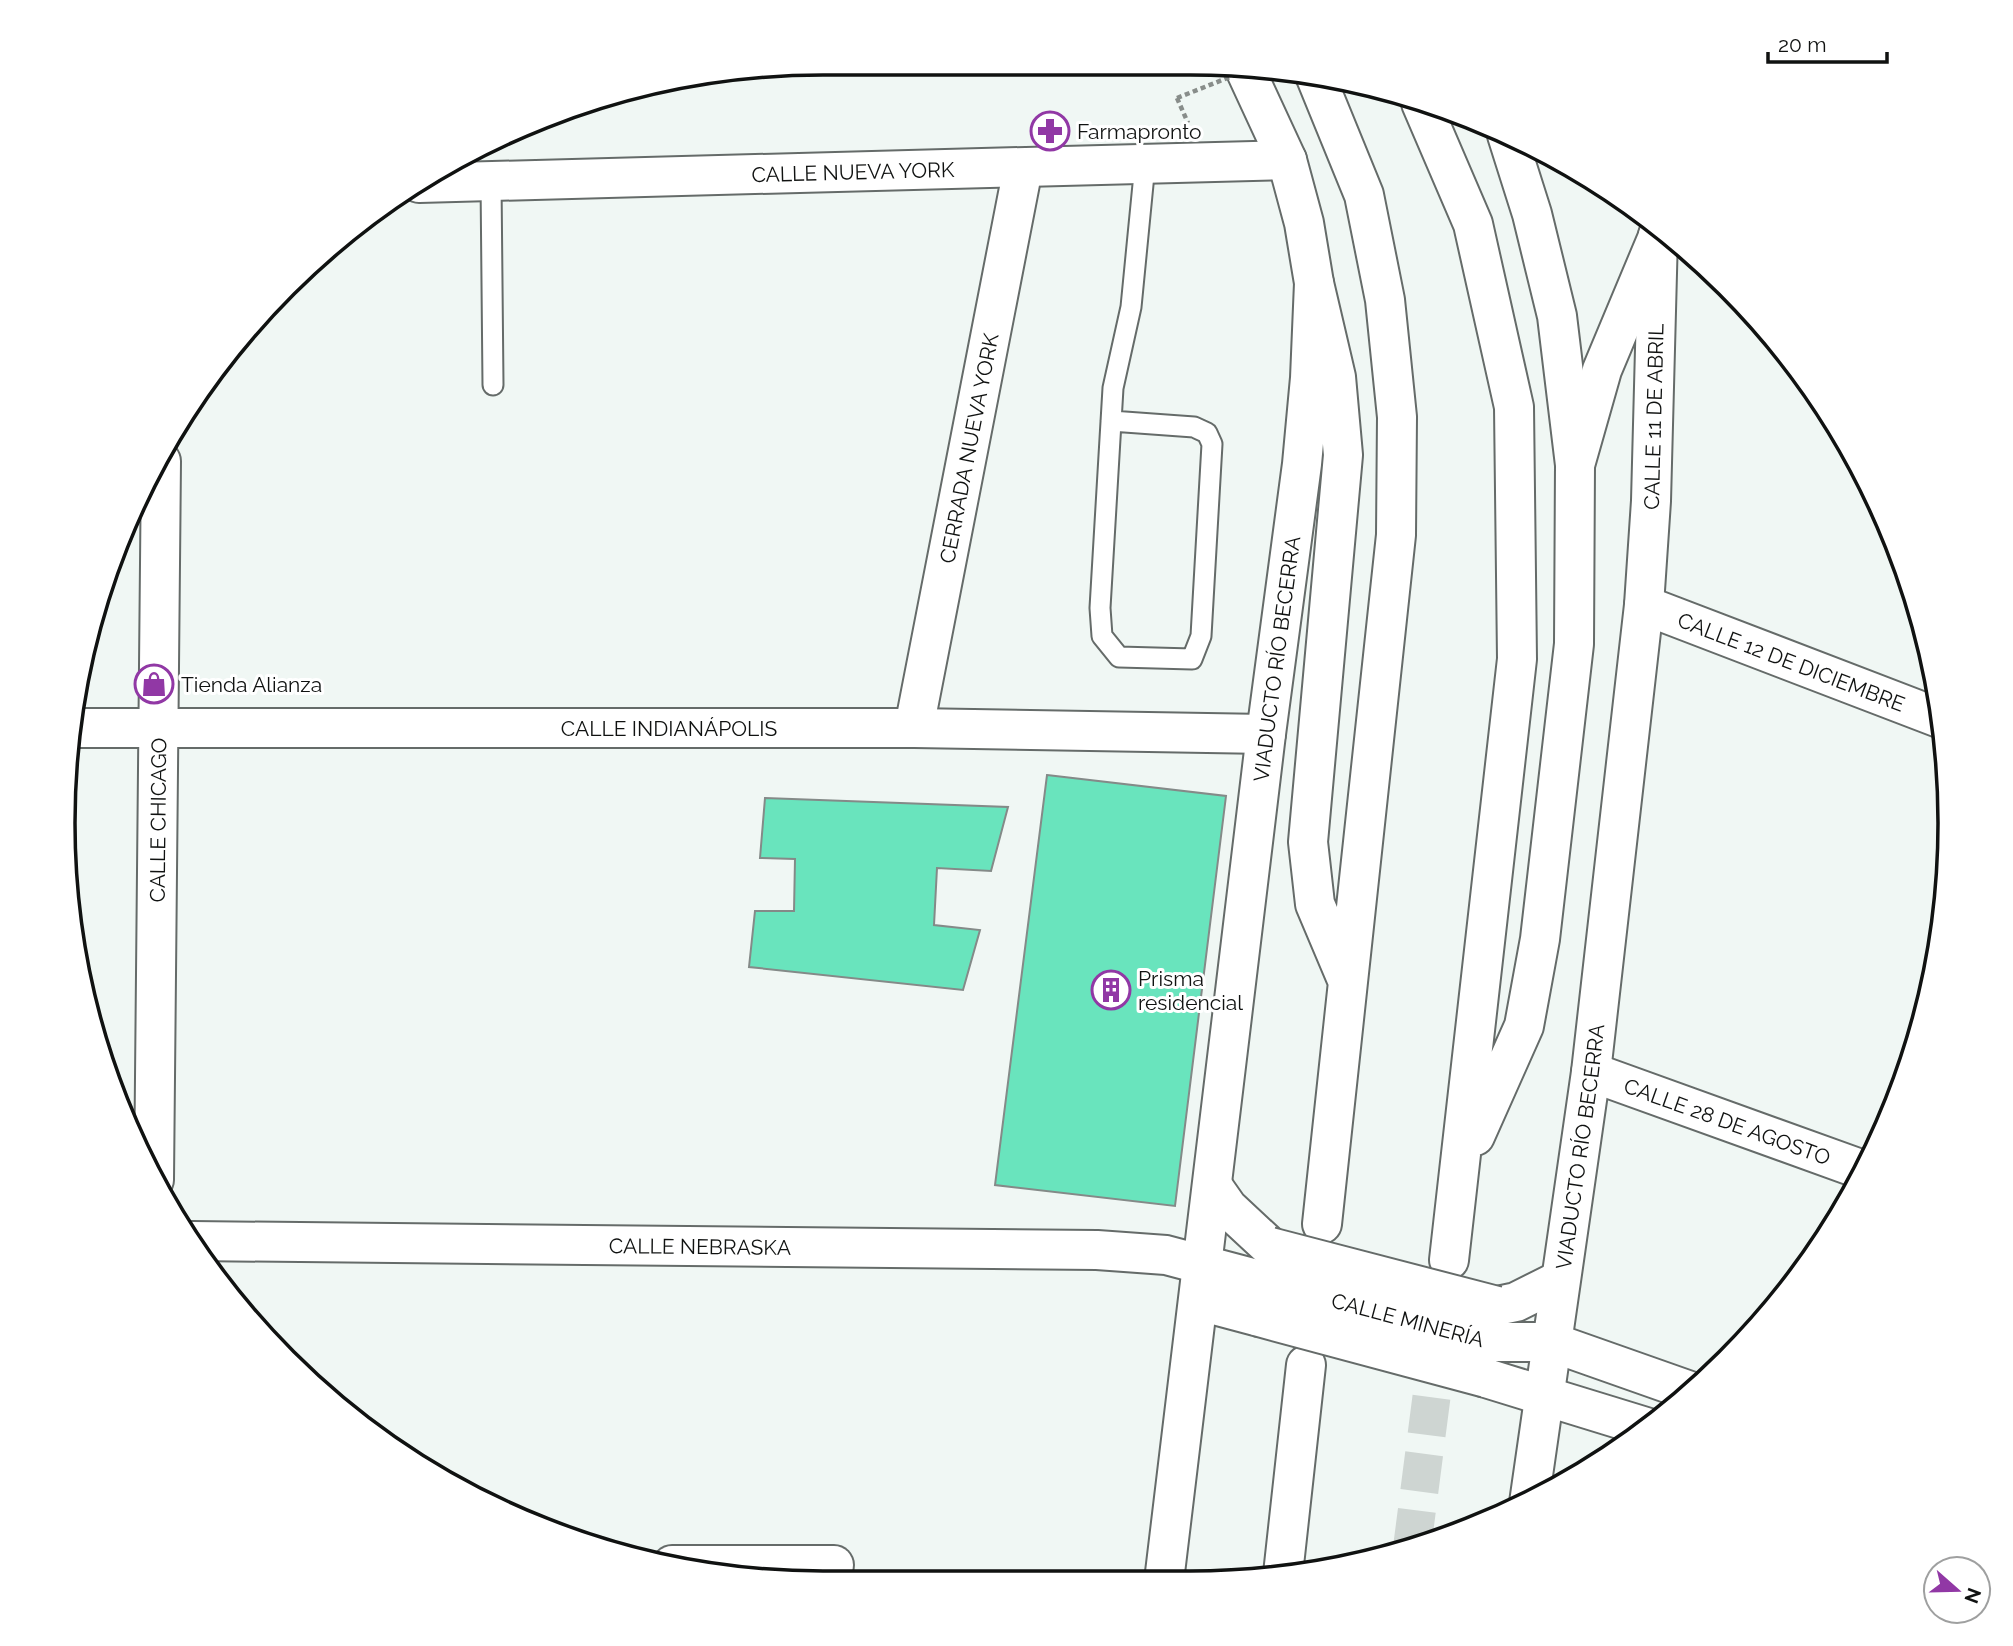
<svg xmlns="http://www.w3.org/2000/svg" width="2013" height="1646" viewBox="0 0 2013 1646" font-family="Raleway,sans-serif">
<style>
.building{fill:#69e4bd;stroke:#848a88;stroke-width:2}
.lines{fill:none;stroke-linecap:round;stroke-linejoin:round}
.highway-tunnel{stroke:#ced5d2;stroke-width:38;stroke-dasharray:38 19;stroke-linecap:butt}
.lane-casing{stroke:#656b69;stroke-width:23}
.street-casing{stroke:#656b69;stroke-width:42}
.secondary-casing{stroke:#656b69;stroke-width:42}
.highway-casing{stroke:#656b69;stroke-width:42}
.path{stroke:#888d8a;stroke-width:4.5;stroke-dasharray:5 3.5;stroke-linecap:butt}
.lane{stroke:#fff;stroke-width:19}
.street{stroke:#fff;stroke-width:38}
.secondary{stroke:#fff;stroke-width:38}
.highway{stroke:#fff;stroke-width:38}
.secondary-bridge-casing{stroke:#656b69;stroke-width:42;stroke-linecap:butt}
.path-bridge{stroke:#888d8a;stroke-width:4.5;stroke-dasharray:5 3.5;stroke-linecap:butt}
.secondary-bridge{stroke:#fff;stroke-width:38}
.labels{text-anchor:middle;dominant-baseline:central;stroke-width:6;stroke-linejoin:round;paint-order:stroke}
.poi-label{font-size:21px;fill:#101211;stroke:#fff;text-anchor:start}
.street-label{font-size:21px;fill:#101211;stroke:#fff}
.rim{fill:none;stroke:#101211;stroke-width:3.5}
</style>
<rect width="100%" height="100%" fill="#f0f7f4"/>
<path class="building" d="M 1047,775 L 1226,796 L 1175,1206 L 995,1185 Z
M 765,798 L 1008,807 L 991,871 L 937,868 L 934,925 L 980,930 L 963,990 L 749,967 L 755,911 L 794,911 L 795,859 L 760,858 Z"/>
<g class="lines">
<path class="highway-tunnel" d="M 1412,1548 L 1440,1331"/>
<defs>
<path id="lane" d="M 491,181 L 493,385
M 1111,421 L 1194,427 L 1207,433 L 1212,444 L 1201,636 L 1192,659 L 1119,657 L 1102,636 L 1100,608 L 1113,388 L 1131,307 L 1145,164"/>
<g id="street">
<path id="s1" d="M 1644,605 L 1939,718"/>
<path id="s2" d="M 74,728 L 914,728 L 1266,734"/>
<path id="s3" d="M 914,728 L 1023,168"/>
<path id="s4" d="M 1591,1072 L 1863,1170"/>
<path d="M 672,1565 L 834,1565"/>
</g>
<g id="secondary">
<path d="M 1507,135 L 1532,214 L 1557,316 L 1575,465"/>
<path id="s5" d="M 419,183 L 1287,160"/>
<path id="s6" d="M 154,1180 L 161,461"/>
<path d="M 1214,1188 L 1228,1208 L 1270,1247"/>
<path id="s7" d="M 192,1241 L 1097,1250 L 1166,1255 L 1264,1281"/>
<path d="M 1199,1301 L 1259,1317"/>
<path d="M 1497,1306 L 1516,1302 L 1560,1280"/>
<path d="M 1492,1342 L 1551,1342 L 1690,1391"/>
<path d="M 1486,1378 L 1649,1428"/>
<path id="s8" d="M 1529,1503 L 1591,1072 L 1644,605 L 1651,501 L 1658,235"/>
<path id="s9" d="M 1164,1581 L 1266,734 L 1302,464 L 1310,378 L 1314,283 L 1304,223 L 1287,160 L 1243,65"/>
</g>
<path id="highway" d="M 1315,75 L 1364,195 L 1385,300 L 1397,417 L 1396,535 L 1322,1224
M 1421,103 L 1473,224 L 1514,407 L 1517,659 L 1449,1260
M 1314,283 L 1336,377 L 1343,455 L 1308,842 L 1315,904 L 1348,982
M 1475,1136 L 1524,1026 L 1540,939 L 1574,644 L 1575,465 L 1602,370 L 1659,234
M 1283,1574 L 1306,1365"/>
</defs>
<use href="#lane" class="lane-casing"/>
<use href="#street" class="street-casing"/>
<use href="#secondary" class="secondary-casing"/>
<use href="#highway" class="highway-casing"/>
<path class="path" d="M 1177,98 L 1188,123"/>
<use href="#lane" class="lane"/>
<use href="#street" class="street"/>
<use href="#secondary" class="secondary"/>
<use href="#highway" class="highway"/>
<defs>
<g id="secondary-bridge">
<path d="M 1270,1247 L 1497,1306"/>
<path id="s10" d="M 1264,1281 L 1492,1342"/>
<path d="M 1259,1317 L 1486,1378"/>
</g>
</defs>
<use href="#secondary-bridge" class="secondary-bridge-casing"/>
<path class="path-bridge" d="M 1177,98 L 1255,67"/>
<use href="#secondary-bridge" class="secondary-bridge"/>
</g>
<defs>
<symbol id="pharmacy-ring" viewBox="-11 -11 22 22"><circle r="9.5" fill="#fff" stroke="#9138a5" stroke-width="1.5"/><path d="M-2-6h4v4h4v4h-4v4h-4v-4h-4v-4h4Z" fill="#9138a5"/></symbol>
<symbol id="shop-ring" viewBox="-11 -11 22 22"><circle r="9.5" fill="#fff" stroke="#9138a5" stroke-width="1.5"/><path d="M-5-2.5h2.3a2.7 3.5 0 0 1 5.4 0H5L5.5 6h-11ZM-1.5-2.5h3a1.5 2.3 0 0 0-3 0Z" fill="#9138a5"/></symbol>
<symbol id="building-ring" viewBox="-11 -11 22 22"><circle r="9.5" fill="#fff" stroke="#9138a5" stroke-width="1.5"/><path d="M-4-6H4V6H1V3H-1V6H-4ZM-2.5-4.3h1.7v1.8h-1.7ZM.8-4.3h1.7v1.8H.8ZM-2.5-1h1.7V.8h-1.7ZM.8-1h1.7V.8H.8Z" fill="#9138a5"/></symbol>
</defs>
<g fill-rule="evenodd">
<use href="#pharmacy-ring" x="1028" y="109" width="44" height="44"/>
<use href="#shop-ring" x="132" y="662" width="44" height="44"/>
<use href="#building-ring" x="1089" y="968" width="44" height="44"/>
</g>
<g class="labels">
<g class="poi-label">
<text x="1077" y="131">Farmapronto</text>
<text x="181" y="684">Tienda Alianza</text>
<text x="1138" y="978">Prisma<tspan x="1138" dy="24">residencial</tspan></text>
</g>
<g class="street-label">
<text stroke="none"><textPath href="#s5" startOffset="434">CALLE NUEVA YORK</textPath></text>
<text stroke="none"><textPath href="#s8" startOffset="1094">CALLE 11 DE ABRIL</textPath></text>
<text stroke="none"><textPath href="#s3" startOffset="285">CERRADA NUEVA YORK</textPath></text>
<text stroke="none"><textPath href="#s9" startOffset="929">VIADUCTO RÍO BECERRA</textPath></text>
<text stroke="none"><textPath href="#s1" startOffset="158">CALLE 12 DE DICIEMBRE</textPath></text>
<text stroke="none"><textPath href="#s2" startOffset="595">CALLE INDIANÁPOLIS</textPath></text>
<text stroke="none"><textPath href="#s6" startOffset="360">CALLE CHICAGO</textPath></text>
<text stroke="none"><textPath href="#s4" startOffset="145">CALLE 28 DE AGOSTO</textPath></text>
<text stroke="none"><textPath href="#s8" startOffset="360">VIADUCTO RÍO BECERRA</textPath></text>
<text stroke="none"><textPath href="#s7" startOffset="508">CALLE NEBRASKA</textPath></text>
<text stroke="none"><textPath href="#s10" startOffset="149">CALLE MINERÍA</textPath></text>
</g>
</g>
<path d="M0 0H2013V1646H0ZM823 75H1190A748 748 0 0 1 1938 823V823A748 748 0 0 1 1190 1571H823A748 748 0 0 1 75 823V823A748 748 0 0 1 823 75Z" fill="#fff" fill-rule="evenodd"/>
<path class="rim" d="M823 75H1190A748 748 0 0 1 1938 823V823A748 748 0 0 1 1190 1571H823A748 748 0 0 1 75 823V823A748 748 0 0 1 823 75Z"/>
<g transform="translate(1957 1590) rotate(110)"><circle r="33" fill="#ffffff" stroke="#9fa0a0" stroke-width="2"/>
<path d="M0-5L12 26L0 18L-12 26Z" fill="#9138a5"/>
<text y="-10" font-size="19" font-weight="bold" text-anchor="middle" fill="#101211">N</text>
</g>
<path d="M1768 52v10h119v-10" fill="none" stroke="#101211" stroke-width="3.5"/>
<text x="1778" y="52" font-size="21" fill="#101211" stroke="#ffffff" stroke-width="5" paint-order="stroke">20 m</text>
</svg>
